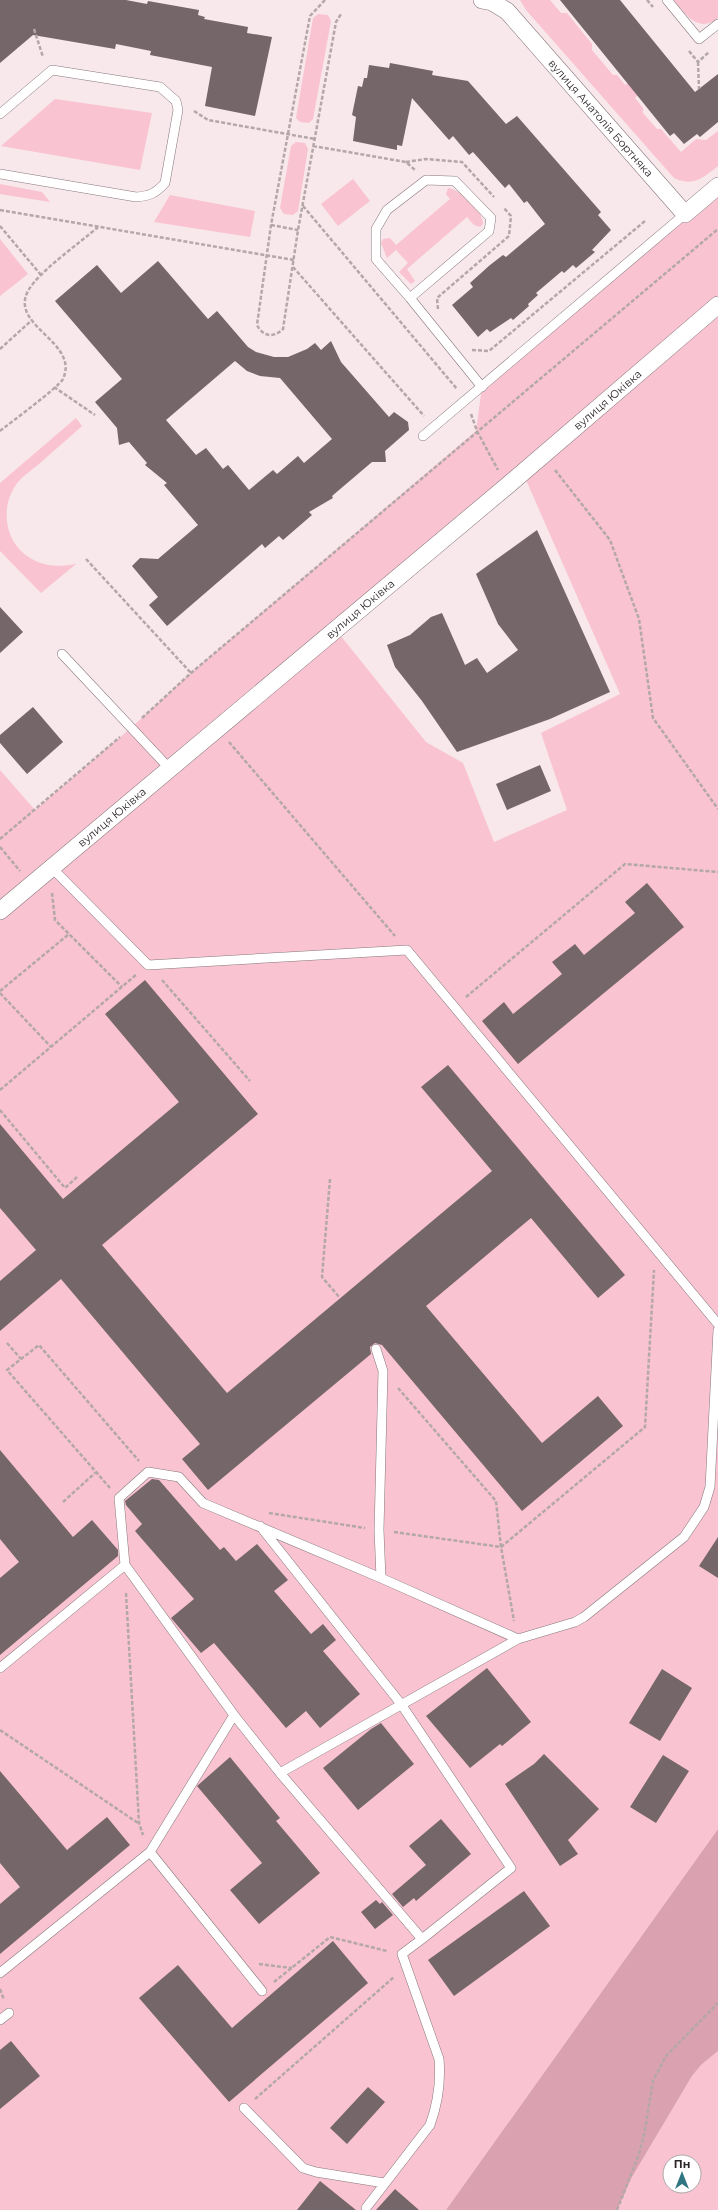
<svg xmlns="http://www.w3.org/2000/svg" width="718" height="2210" viewBox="0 0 718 2210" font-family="Montserrat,sans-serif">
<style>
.green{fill:#f9c3d1;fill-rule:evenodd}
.forest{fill:#daa2b0}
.building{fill:#75666a;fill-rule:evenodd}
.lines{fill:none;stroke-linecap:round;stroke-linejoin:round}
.service-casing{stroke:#87787c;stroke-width:10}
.minor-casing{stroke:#87787c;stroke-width:18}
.path{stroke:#b4a7aa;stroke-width:2.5;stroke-dasharray:4 2;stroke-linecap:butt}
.service{stroke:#fff;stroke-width:9}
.minor{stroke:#fff;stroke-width:17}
.labels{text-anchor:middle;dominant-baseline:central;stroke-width:4;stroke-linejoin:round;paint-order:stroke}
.street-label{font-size:11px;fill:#2c2627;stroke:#fff}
</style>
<rect width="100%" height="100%" fill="#f8e7eb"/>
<path class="green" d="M 520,0 L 550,0 L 561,13 L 567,13 L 592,44 L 592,50 L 613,75 L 617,75 L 625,85 L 629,82 L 639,94 L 635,98 L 643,108 L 643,113 L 657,129 L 661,129 L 681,152 L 696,139 L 706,140 L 718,131 L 718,166 C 703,178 693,187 674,178 L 526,10 Z
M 673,0 L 718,0 L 718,18 C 699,34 685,14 673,0 Z
M 318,14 L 328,15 L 331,21 L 313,119 L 309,123 L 300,122 L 296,118 L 313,18 Z
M 55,99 L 152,113 L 140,170 L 1,146 Z
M 296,142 L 305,143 L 308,149 L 298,211 L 293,215 L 284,214 L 280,208 L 291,146 Z
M 353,179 L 370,201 L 338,226 L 321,204 Z
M 0,184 L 42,192 L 50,202 L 0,194 Z
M 718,186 L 718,304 L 336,630 L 426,742 L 463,763 L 494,842 L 567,810 L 541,733 L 620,694 L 523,473 L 718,305 L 718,1829 L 446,2210 L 0,2210 L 0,770 L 35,810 L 132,727 L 191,673 L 476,431 L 482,387 Z
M 448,188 C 461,190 483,210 483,224 L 480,227 L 474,225 L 467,217 L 407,269 L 415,281 L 411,284 L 399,272 L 408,263 L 396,250 L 387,258 L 381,243 L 383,239 L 390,238 L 396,245 L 450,199 L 446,194 Z
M 170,195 L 255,211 L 250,237 L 154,222 Z
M 0,239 L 28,274 L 0,296 Z
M 76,418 L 82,426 C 68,439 53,451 39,464 C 32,470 24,475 18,482 C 2,502 3,532 20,550 C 36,566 55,568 76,564 L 41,593 L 0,551 L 0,483 Z
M 718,2051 L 718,2210 L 617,2210 L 632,2177 L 692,2076 L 701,2065 ZM 670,2162 L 694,2162 L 694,2186 L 670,2186 Z"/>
<path class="forest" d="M 718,1829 L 718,2051 L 701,2065 L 692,2076 L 632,2177 L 617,2210 L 446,2210 Z"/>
<path class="building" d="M 0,0 L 126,0 L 147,4 L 148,1 L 199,10 L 198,15 L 205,17 L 204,19 L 248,27 L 247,33 L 272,37 L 255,116 L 205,106 L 212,67 L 150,55 L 151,51 L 116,44 L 115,49 L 33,35 L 0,63 Z
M 560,0 L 620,0 L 695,92 L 718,74 L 718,122 L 700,137 L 697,134 L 684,144 L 674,133 L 670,136 Z
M 390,63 L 433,71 L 432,75 L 468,81 L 506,124 L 517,116 L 601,212 L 598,215 L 611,230 L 592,250 L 595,252 L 576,268 L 573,265 L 564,273 L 562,271 L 536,293 L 538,295 L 528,304 L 529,306 L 513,320 L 511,318 L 490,332 L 487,329 L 478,337 L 452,305 L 473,287 L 470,283 L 490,265 L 503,255 L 506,257 L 545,224 L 527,201 L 524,203 L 509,184 L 505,188 L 473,152 L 469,155 L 453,136 L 449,140 L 412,98 L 402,146 L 397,145 L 397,150 L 353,141 L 356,117 L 352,115 L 358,86 L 362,87 L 364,78 L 367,78 L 369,65 L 389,68 Z
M 158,261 L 208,319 L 217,311 L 248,347 L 256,352 L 274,357 L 288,357 L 307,349 L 315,343 L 321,350 L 331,341 L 341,362 L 389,417 L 394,412 L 408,422 L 409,430 L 385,451 L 386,462 L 372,462 L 332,496 L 333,498 L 309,512 L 312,515 L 283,540 L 279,536 L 265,548 L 262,544 L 167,626 L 149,605 L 158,597 L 132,566 L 140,558 L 158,559 L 198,525 L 164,485 L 167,483 L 145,465 L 147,463 L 129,442 L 119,445 L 117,428 L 95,402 L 122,379 L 55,301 L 97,265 L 121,293 ZM 235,361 L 247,371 L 260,376 L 280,378 L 332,439 L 304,463 L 298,456 L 277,474 L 273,470 L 249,490 L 228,465 L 223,469 L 206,448 L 196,455 L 166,420 Z
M 537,530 L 610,692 L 550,719 L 457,752 L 422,701 L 395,667 L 387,645 L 410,635 L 431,617 L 442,613 L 465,665 L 477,658 L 487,673 L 518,650 L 498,624 L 476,574 Z
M 0,607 L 23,632 L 0,653 Z
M 33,707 L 63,742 L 27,774 L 0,743 L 0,735 Z
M 540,765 L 551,791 L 507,810 L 496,784 Z
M 647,883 L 684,927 L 518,1064 L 482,1021 L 504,1002 L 513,1014 L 562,974 L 552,962 L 575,944 L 584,955 L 635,913 L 625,902 Z
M 145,980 L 258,1114 L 102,1245 L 227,1393 L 492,1171 L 421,1087 L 448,1065 L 625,1275 L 598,1298 L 531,1218 L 426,1306 L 542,1443 L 598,1396 L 623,1426 L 522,1511 L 382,1345 L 375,1343 L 370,1347 L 371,1354 L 208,1490 L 182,1459 L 200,1444 L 61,1279 L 0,1331 L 0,1281 L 36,1250 L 0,1208 L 0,1124 L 63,1199 L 179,1102 L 105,1014 Z
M 0,1450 L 73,1537 L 92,1520 L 118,1550 L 118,1556 L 0,1655 L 0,1578 L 19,1562 L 0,1539 Z
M 152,1479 L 159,1480 L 220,1550 L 224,1547 L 236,1561 L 257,1544 L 288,1580 L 274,1591 L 311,1634 L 323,1624 L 336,1640 L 323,1651 L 360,1694 L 320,1728 L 306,1711 L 286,1728 L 214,1643 L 201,1653 L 171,1618 L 194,1599 L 135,1531 L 142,1524 L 126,1505 L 125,1501 Z
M 718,1537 L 718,1578 L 699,1566 Z
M 487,1668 L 531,1722 L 502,1746 L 500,1744 L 470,1768 L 426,1716 Z
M 662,1669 L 692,1688 L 660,1741 L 629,1723 Z
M 381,1723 L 414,1764 L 358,1810 L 323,1768 L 371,1729 Z
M 544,1754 L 599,1809 L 568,1840 L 578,1854 L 560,1866 L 505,1784 L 534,1764 Z
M 663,1755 L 689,1771 L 656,1823 L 630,1807 Z
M 230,1757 L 280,1818 L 276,1821 L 320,1873 L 259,1924 L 230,1890 L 262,1863 L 197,1786 Z
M 0,1771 L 67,1850 L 107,1817 L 130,1845 L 0,1954 L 0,1904 L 20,1887 L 0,1863 Z
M 441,1819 L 471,1854 L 416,1901 L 414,1898 L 403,1907 L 392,1894 L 426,1865 L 409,1846 Z
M 524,1891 L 550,1926 L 454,1996 L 428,1960 Z
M 376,1900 L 380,1904 L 382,1902 L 393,1915 L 375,1929 L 361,1912 Z
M 333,1941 L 368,1983 L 229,2102 L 139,1998 L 178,1965 L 232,2028 Z
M 11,2041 L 40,2076 L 0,2109 L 0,2050 Z
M 368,2087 L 385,2102 L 347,2144 L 330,2128 Z
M 320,2181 L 356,2210 L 297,2210 Z
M 395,2189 L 419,2210 L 376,2210 Z"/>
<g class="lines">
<defs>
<path id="service" d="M 667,0 L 699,39 L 718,24
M 0,114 L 52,70 L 160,87 L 176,101 L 178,110 L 165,183 C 156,193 150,196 136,197 L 0,174
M 410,298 L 376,259 L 376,229 L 387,210 L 426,180 L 455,181 L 491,218 L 489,231 L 410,298 L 482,387
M 423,436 L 685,214
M 62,654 L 170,769
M 52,868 L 148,965 L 407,950 L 718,1324
M 376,1349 L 383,1371 L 379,1530 L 381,1578
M 260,1526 L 401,1704 L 511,1868 L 422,1939 L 280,1773
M 125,1565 L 119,1498 L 148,1472 L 179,1477 L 203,1503 L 381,1578 L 518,1639
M 0,1668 L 125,1565 L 234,1715 L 280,1773 L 518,1639 L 575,1622 L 584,1617 L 684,1537 L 704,1507 L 710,1487 L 718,1330
M 150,1852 L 262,1991
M 0,1973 L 150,1852 L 234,1715
M 0,2020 L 9,2013
M 244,2108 L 303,2168 L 316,2172 L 384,2183
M 366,2208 L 430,2125 C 438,2103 441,2082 439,2059 L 402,1954 L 422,1939"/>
<g id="minor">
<path id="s1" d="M 482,0 L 492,2 L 507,11 L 685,214 L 718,186"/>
<path id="s2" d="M 0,911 L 507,486 L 718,305"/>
</g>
</defs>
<use href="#service" class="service-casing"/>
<use href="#minor" class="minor-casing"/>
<path class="path" d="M 325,0 L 310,16 L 271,225 L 257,325 C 263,337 274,338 283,329 L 298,230 L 336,22 L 341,14
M 647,0 L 653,7
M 34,29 L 43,57
M 689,51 L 698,62 L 709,52
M 698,62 L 699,89
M 194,111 L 208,120 L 315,139
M 313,146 L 406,162 L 415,170
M 406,162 L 426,159 L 462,162 L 494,197
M 303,206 L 457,389
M 0,210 L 294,260
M 271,225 L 298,230
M 0,226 L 41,275
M 293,267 L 424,416
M 438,309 L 437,298 L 509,236 L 511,216 L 504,208
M 0,349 L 32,320
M 472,350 L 489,351 L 645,221
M 54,387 L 95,415
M 471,414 L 477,431 L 498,470
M 0,431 C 10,423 59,387 63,379 C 80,342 9,326 28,291 C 39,271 80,243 98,227
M 555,470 L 610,540 L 639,619 L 653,718 L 718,809
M 86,559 L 191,673
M 142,718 L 191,673 L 718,229
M 229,742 L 395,936
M 0,839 L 120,737
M 0,847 L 20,871
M 52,893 L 55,920 L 122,987
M 162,980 L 250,1081
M 0,991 L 69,934
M 0,993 L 51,1047
M 466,997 L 625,864 L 718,872
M 0,1090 L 137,974
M 0,1110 L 65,1188 L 77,1177
M 330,1179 L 322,1277 L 340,1298
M 7,1343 L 21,1359
M 398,1388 L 496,1501 L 501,1547 L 514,1621
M 110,1488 L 7,1370 L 39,1345 L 139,1461
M 63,1502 L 95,1473
M 269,1513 L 365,1528
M 394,1532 L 501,1547 L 645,1427 L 654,1270
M 126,1593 L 139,1823 L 143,1835
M 0,1730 L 138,1823
M 259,1964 L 292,1968
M 274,1982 L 330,1937 L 387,1951
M 0,1989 L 4,2000
M 255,2099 L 394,1977
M 617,2210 L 639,2154 L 644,2135 L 653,2081 L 666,2056 L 718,2003"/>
<use href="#service" class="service"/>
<use href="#minor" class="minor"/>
</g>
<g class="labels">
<g class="street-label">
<text stroke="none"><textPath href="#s1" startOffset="170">вулиця Анатолія Бортняка</textPath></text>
<text stroke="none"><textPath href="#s2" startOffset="794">вулиця Юківка</textPath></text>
<text stroke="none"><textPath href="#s2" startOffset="470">вулиця Юківка</textPath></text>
<text stroke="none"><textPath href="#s2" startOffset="146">вулиця Юківка</textPath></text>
</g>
</g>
<g transform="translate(682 2174)"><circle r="19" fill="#ffffff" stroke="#aba8a9"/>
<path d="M0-3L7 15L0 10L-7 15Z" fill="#2f7582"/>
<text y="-6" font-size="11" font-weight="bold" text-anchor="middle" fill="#2c2627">Пн</text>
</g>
</svg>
